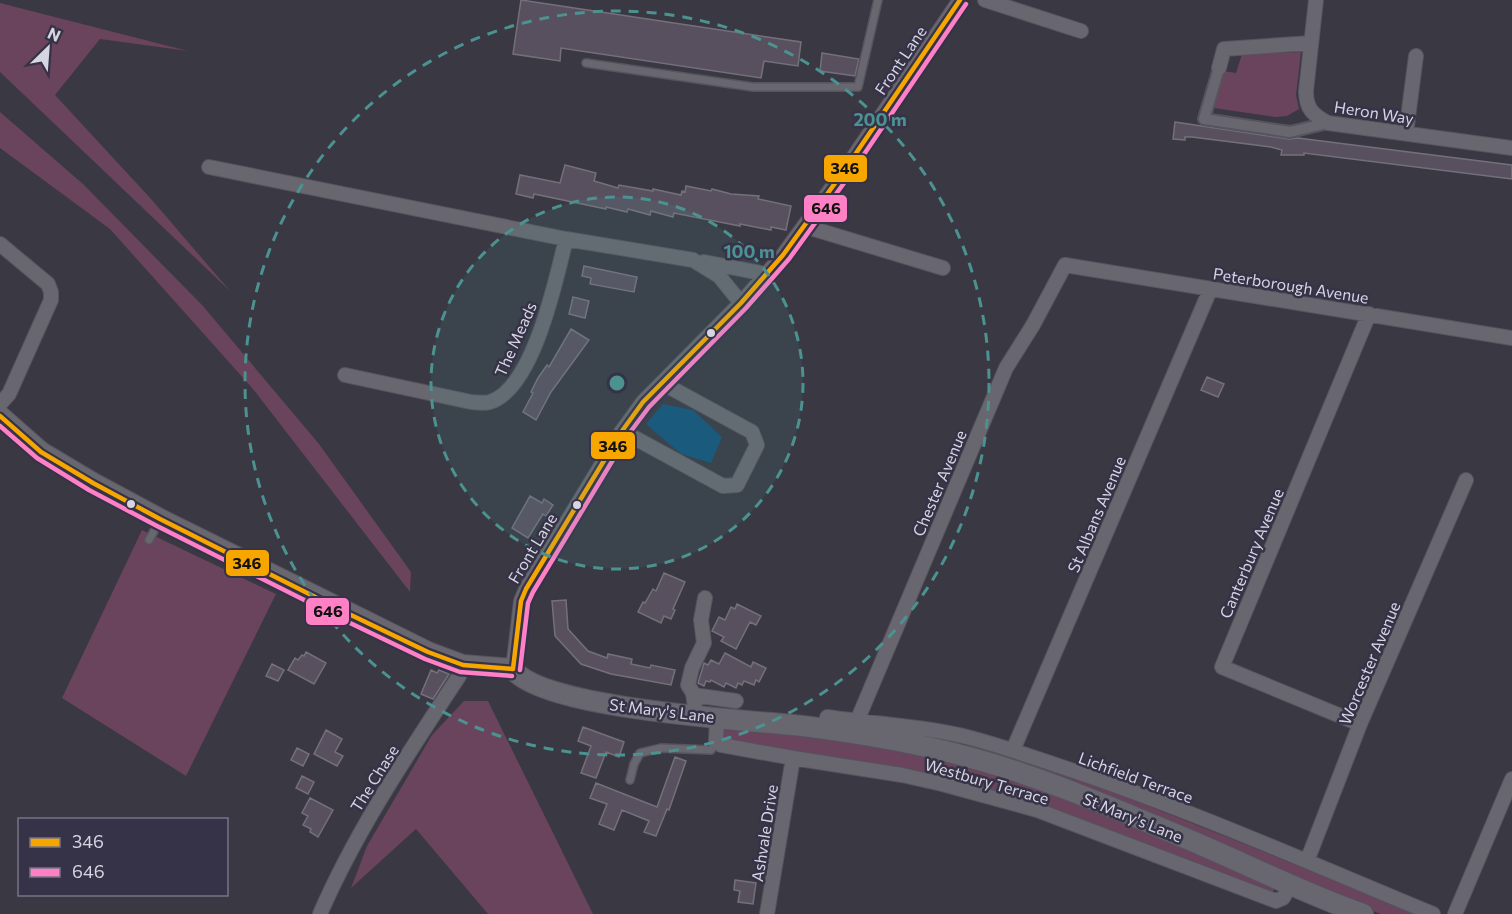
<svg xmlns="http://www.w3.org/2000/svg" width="1512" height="914" viewBox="0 0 1512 914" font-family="Commissioner,sans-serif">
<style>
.green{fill:#6a435d}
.water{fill:#13537a}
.building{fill:#59505f;stroke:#74707a;stroke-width:1.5}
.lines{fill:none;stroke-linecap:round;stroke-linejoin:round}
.service-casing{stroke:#56545e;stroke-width:10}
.pedestrian-casing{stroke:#56545e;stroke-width:14}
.minor-casing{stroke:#56545e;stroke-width:16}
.secondary-casing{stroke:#56545e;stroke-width:22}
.service{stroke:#68676f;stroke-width:7}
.pedestrian{stroke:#68676f;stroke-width:10}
.minor{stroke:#68676f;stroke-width:14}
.secondary{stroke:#68676f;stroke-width:20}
.bus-1-casing{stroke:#363348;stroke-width:9}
.bus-2-casing{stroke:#363348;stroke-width:9}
.bus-1{stroke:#f7a600;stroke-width:4.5}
.bus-2{stroke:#ff80c5;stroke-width:4.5}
.ring{fill:none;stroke:#4b9291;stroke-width:3;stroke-dasharray:10 8}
.bus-dot{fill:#d6d5e2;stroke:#363348;stroke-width:2}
.labels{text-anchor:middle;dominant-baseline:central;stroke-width:5;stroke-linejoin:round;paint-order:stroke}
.street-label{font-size:16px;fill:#d6d5e2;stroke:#363348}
.centre{fill:#4b9291;stroke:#363348;stroke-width:3}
.ring-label{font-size:18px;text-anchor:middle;font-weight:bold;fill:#4b9291;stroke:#363348;stroke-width:5;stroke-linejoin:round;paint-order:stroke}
.line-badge{stroke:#363348;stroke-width:2}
.pale-badge-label{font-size:16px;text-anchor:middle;font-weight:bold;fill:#111}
</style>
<rect width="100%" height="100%" fill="#3a3843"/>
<path class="green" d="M 0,3 L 188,51 L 100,39 L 55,95 L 152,200 L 231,292 L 0,72 Z
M 1301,52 L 1296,95 L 1299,109 L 1287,116 L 1276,117 L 1214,108 L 1223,71 L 1236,73 L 1242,54 Z
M 0,112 L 83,184 L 203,306 L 319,444 L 411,572 L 410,592 L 253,389 L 110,229 L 0,148 Z
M 142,530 L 276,594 L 186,776 L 62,698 Z
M 464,701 L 488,701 L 593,914 L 488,914 L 416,829 L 351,888 L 367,846 L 432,735 Z
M 724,728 L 888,744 L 1057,792 L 1274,885 L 1275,889 L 1269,895 L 1035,805 L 730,744 L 723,738 Z
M 968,743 L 1073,776 L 1247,845 L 1415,914 L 1381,914 L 1295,882 L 966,747 Z"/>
<path class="water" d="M 663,404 L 693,410 L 722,437 L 711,463 L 681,454 L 646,424 Z"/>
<path class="building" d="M 521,0 L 801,42 L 798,66 L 764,61 L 761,78 L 561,48 L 560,61 L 513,54 Z
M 822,53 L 859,59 L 855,76 L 820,71 Z
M 1175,122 L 1289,139 L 1298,138 L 1512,165 L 1512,179 L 1304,153 L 1304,155 L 1281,155 L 1282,150 L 1271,147 L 1192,137 L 1185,137 L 1185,140 L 1173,139 Z
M 565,165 L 596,173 L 594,181 L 618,188 L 619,185 L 653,191 L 653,189 L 681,195 L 682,191 L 685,192 L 686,186 L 711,191 L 712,189 L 731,194 L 759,196 L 758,199 L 791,206 L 786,230 L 771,227 L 771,230 L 740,224 L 740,226 L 674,213 L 673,217 L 651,211 L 650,215 L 628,209 L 627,212 L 606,207 L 606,209 L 534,194 L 533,198 L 516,194 L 520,175 L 560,183 Z
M 584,266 L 637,277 L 634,292 L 590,284 L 591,278 L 582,276 Z
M 573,297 L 589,301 L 585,318 L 569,314 Z
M 571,329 L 589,340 L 551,392 L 536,420 L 523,412 L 533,393 L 531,392 L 538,378 L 547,365 L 549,367 Z
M 1207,377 L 1224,384 L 1218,397 L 1201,390 Z
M 530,496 L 542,503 L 544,499 L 553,505 L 546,516 L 543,514 L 528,538 L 512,528 Z
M 664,573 L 685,582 L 673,609 L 675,610 L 671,619 L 664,616 L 661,623 L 638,612 L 643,602 L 645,603 L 653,589 L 656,591 Z
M 566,600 L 568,629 L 588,651 L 607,658 L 608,654 L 632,659 L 631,664 L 650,668 L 651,665 L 675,670 L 671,685 L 611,674 L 581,664 L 555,636 L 552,601 Z
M 737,604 L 761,616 L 756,625 L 750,622 L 736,649 L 721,641 L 724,637 L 712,631 L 719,617 L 725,620 L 731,607 L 735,609 Z
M 306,652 L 326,663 L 314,684 L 288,670 L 295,658 L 298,660 L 302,655 L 304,656 Z
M 725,653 L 751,667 L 753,662 L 766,668 L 759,682 L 756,680 L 754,685 L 744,681 L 742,685 L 738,683 L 736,688 L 726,683 L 724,687 L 711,680 L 710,682 L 706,681 L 704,686 L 698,683 L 704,663 L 708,665 L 711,660 L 719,664 Z
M 272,664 L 284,670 L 278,681 L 266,676 Z
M 431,670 L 437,673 L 439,670 L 449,674 L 433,699 L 421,694 Z
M 583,727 L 624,742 L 619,757 L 606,752 L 596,778 L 581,773 L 591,746 L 578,741 Z
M 326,730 L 342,739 L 335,752 L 343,756 L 337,766 L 314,754 Z
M 297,748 L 309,754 L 303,766 L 291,760 Z
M 675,757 L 686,761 L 669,810 L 667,809 L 656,836 L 644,832 L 649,821 L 622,810 L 614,830 L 599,824 L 607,804 L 590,798 L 596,783 L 657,807 Z
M 302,776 L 314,782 L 308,794 L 296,788 Z
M 310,798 L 333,810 L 318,837 L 310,832 L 311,829 L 303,825 L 308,816 L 302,813 Z
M 735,880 L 756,883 L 753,904 L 738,902 L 740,891 L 734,890 Z"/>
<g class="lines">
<defs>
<path id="service" d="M 586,63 L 753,87 L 858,87 L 878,0
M 149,540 L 159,522
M 630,780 L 634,764 L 640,753 L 661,748 L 711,750 L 716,741"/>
<path id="pedestrian" d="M 1219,68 L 1204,119 L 1290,132 L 1328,123"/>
<path id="minor" d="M 985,0 L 1081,31
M 1316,0 L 1306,91 C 1306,109 1313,115 1328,123 L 1512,148
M 1219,68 L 1224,49 L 1311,43
M 1406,133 L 1416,56
M 209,167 L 566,239 L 693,260 L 719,276 L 741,303
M 804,226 L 943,268
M 0,244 L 48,284 L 51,292 L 51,300 L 9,394 L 0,404
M 704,262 L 766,274
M 345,375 L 471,402 C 477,402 485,404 490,402 C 534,388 556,279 566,239
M 622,431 L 723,486 L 737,485 L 757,445 L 752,432 L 662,383
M 513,669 L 521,601 L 526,589 L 622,431 L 643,402 L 741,303 L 783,255 L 846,168 L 960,0
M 693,695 L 736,701
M 696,715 L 693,693 L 688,685 L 692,668 L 704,643 L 701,620 L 705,598
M 717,717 L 716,741 L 721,745 L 793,758 L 902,775 L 942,784 L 1037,810 L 1276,901 L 1283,898 L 1290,886
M 857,721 L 1006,368 L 1033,325 L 1065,265 L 1512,338
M 1360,724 L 1222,667 L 1369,314
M 826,729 L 827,717 C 875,724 924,726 971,738 C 1009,748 1046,762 1083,774 C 1202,815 1317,866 1433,914
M 1013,750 L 1210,290
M 1307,861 L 1360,724 L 1466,480
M 320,914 C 357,829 408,754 459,676 L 463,665
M 767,914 L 793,758
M 1455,914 L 1512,779"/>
<path id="secondary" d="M 0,416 L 41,452 L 93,483 L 160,519 L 428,652 L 463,665 L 513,669 C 542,709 748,720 803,726 C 858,733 914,742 968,757 C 1040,776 1111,807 1180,836 C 1241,861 1300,892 1363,914"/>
</defs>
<use href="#service" class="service-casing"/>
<use href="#pedestrian" class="pedestrian-casing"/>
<use href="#minor" class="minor-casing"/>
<use href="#secondary" class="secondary-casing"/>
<use href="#service" class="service"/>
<use href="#pedestrian" class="pedestrian"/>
<use href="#minor" class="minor"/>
<use href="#secondary" class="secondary"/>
<defs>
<path id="bus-1" d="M 0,416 L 41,452 L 93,483 L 160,519 L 351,615 L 428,652 L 463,665 L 513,669
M 513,669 L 521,601 L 526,589 L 622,431 L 643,402 L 741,303 L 783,255 L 846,168 L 960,0"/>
<path id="bus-2" d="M 0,426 L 37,458 L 89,490 L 157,526 L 348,622 L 425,659 L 460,672 L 512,676
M 520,670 L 528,603 L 533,592 L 628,435 L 649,407 L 746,308 L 789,259 L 852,172 L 966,4"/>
</defs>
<use href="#bus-1" class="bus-1-casing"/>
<use href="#bus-2" class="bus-2-casing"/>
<use href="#bus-1" class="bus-1"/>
<use href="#bus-2" class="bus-2"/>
</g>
<circle cx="617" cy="383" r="186" fill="#4b9291" fill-opacity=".12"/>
<g class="ring">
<circle cx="617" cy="383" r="186"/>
<circle cx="617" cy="383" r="372"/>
</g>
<g class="bus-dot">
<circle cx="711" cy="333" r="5"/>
<circle cx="131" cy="504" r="5"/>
<circle cx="577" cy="505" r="5"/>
</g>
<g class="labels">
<g class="street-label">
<text transform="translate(900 60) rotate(-56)">Front Lane</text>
<text transform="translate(1374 112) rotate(9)">Heron Way</text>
<text transform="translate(1291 285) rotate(9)">Peterborough Avenue</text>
<text transform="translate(515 339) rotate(-66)">The Meads</text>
<text transform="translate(939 483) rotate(-67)">Chester Avenue</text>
<text transform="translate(1096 514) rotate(-67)">St Albans Avenue</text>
<text transform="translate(532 548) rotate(-59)">Front Lane</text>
<text transform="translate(1251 553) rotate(-67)">Canterbury Avenue</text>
<text transform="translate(1369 663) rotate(-67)">Worcester Avenue</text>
<text transform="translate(662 710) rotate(7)">St Mary's Lane</text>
<text transform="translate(1136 777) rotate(20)">Lichfield Terrace</text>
<text transform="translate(374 778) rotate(-58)">The Chase</text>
<text transform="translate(987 781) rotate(16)">Westbury Terrace</text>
<text transform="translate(1133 817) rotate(22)">St Mary's Lane</text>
<text transform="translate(764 833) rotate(-81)">Ashvale Drive</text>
</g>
</g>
<circle cx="617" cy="383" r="9" class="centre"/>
<g class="ring-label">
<text x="880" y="126">200 m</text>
<text x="749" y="258">100 m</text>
</g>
<g class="line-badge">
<rect x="823" y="154" width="45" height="29" rx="6" fill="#f7a600"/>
<rect x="803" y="194" width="45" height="29" rx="6" fill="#ff80c5"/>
<rect x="590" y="431" width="46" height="29" rx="6" fill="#f7a600"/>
<rect x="225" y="549" width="45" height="28" rx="6" fill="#f7a600"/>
<rect x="305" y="597" width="45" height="29" rx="6" fill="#ff80c5"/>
</g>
<g class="pale-badge-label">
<text x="845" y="174">346</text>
<text x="826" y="214">646</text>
<text x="613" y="452">346</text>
<text x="247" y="569">346</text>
<text x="328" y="617">646</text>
</g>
<rect x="18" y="818" width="210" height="78" fill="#363348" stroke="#767486" stroke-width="1.5"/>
<rect x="30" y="838" width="30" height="9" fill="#f7a600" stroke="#767486" stroke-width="1.5"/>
<text x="72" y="848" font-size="18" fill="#d6d5e2">346</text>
<rect x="30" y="868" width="30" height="9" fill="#ff80c5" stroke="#767486" stroke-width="1.5"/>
<text x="72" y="878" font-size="18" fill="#d6d5e2">646</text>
<g transform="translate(48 48) rotate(25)" stroke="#363348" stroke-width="4.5" paint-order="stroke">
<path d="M0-4.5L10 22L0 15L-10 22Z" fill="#d6d5e2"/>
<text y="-9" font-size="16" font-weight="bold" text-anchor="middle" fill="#d6d5e2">N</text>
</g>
</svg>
